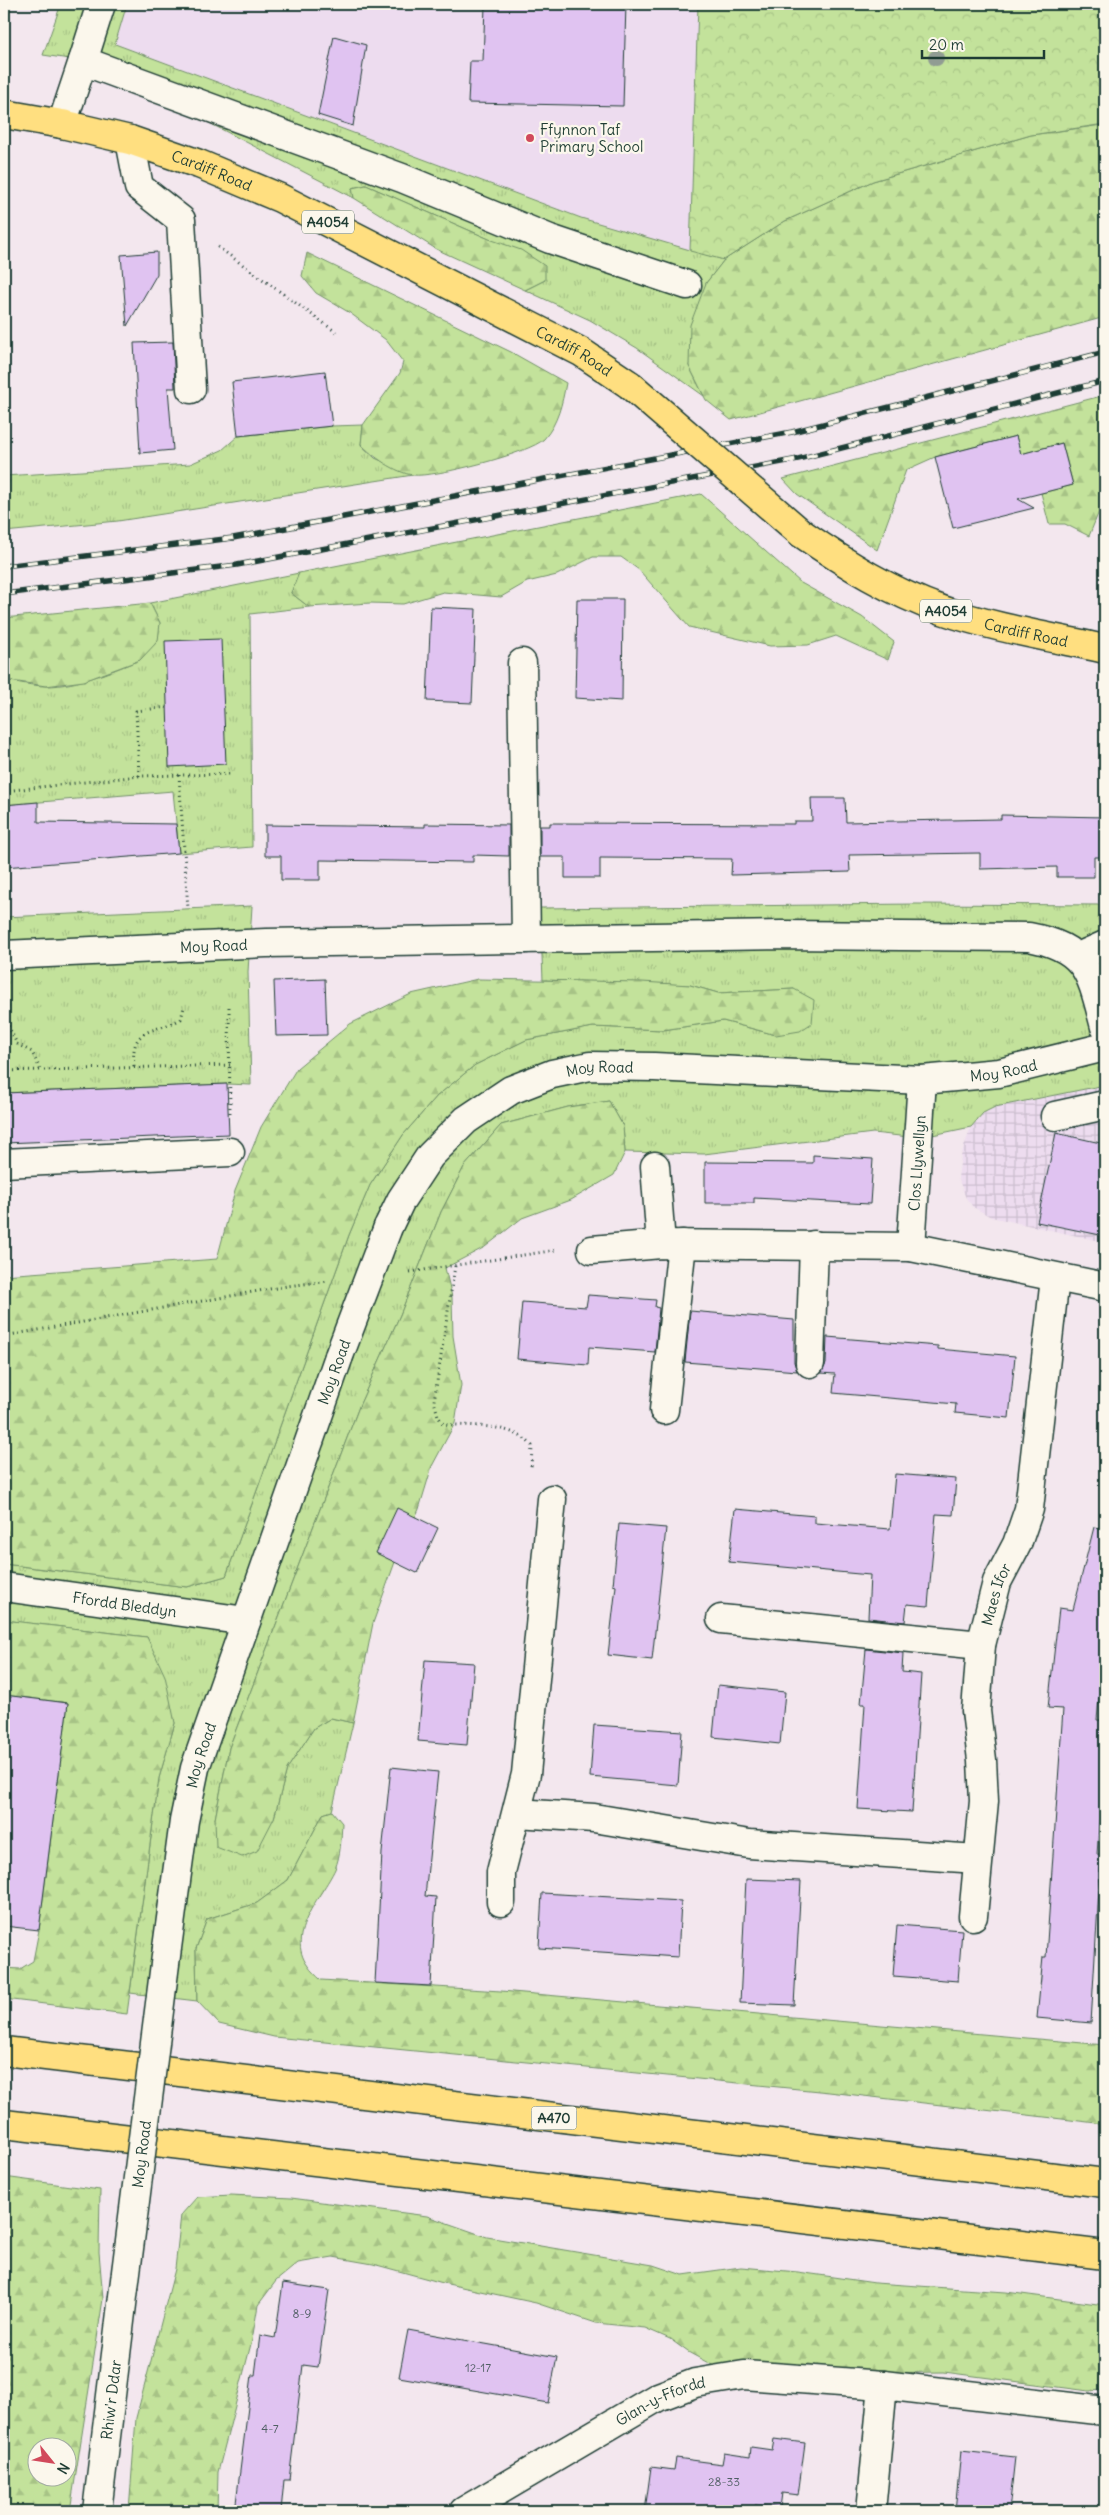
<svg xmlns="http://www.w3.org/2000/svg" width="1109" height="2515" viewBox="0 0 1109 2515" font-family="Delius,sans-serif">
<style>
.built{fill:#eddcef}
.industrial{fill:url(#industrial-grid)}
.grass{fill:url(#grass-tufts);stroke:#719068}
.forest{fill:url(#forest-firs);stroke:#719068;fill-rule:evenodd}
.park{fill:url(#park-crowns);stroke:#719068}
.building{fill:#e0c3f1;stroke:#1f3d34}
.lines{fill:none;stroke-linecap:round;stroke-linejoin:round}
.minor-casing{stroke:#1f3d34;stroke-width:31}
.major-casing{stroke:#1f3d34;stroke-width:31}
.highway-casing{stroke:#1f3d34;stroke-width:31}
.path{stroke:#1f3d34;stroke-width:3;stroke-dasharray:1 4;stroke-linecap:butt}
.minor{stroke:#fbf7ec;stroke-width:28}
.major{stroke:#ffdf80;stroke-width:28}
.highway{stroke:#ffdf80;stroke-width:28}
.rail-casing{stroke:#1f3d34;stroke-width:5.5}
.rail{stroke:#fbf7ec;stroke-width:4;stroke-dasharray:11;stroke-linecap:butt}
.minor-bridge-casing{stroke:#1f3d34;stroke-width:31;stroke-linecap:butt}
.major-bridge-casing{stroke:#1f3d34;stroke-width:31;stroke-linecap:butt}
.minor-bridge{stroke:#fbf7ec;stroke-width:28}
.major-bridge{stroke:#ffdf80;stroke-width:28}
.tree{fill:#919c93}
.poi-dot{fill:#d1495b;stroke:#fbf7ec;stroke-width:2}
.labels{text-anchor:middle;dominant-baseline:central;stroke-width:4.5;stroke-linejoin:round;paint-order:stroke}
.number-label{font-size:12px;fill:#4f5e63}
.shield{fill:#fbf7ec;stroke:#61756b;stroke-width:1}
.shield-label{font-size:14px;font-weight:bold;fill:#1f3d34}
.poi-label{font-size:15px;fill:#1f3d34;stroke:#fbf7ec;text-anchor:start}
.street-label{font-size:15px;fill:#1f3d34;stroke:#fbf7ec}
</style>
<defs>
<pattern id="industrial-grid" width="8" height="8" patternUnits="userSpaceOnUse" patternTransform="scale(1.25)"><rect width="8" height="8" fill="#eddcef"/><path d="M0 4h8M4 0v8" fill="none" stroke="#cbbece"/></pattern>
<pattern id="grass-tufts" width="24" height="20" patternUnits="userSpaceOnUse" patternTransform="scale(1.25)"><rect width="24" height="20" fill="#c3e29b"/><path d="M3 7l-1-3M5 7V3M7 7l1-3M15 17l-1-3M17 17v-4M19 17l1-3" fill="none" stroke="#a7c386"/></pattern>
<pattern id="forest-firs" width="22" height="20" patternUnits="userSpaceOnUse" patternTransform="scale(1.25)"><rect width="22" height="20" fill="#c3e29b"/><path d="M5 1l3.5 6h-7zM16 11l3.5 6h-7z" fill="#a7c386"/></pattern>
<pattern id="park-crowns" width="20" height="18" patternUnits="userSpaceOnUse" patternTransform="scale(1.25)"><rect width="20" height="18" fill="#c3e29b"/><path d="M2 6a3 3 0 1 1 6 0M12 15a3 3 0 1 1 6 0" fill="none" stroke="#a7c386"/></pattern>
</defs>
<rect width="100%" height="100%" fill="#f3e7ee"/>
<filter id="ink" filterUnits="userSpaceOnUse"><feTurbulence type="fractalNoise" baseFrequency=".02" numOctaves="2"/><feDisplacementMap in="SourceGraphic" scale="10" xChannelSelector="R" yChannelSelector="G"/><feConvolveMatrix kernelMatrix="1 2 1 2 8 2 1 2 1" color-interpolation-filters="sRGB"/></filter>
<g filter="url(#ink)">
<path class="built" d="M 127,4 L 698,4 L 690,251 L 581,218 L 115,44 Z"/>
<path class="industrial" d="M 1105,1085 L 1105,1242 L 991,1217 L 973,1207 L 966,1198 L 958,1178 L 961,1156 L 971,1127 L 983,1113 L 995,1107 Z"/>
<path class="grass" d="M 61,4 L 127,4 L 115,44 L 581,218 L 724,260 L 706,283 L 689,366 L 704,396 L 637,348 L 590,320 L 525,290 L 545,280 L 489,239 L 366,185 L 352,188 L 354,198 L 109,71 L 83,61 L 43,55 Z
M 363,425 L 361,445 L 375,458 L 413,475 L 118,521 L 4,532 L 4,476 L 190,464 L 222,450 L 238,436 L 332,426 Z
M 299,573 L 291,593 L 309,607 L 250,614 L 252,847 L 179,853 L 173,791 L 4,805 L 4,680 C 17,682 33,686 46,686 C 79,686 111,671 140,660 L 160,623 L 150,603 Z
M 916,904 L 1105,905 L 1105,1085 L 995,1107 L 983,1113 L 971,1127 L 918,1138 L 873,1133 L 704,1154 L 625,1152 L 623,1126 L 609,1101 L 568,1107 L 501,1125 L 464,1167 L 441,1212 L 400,1315 L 360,1404 L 229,1748 L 215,1819 L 274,1818 L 287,1769 L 314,1728 L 331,1718 L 353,1723 L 332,1811 L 323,1814 L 288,1880 L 257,1903 L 207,1919 L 196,1949 L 197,2001 L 130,1993 L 159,1778 L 175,1723 L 147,1637 L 4,1620 L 4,1564 L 187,1587 L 226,1576 L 349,1235 L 370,1185 L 403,1135 L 437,1096 L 475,1065 L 526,1040 L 593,1027 L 663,1030 L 723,1021 L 776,1035 L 794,989 L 718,993 L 690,985 L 543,980 L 540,908 Z
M 252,906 L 248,972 L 251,1085 L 227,1084 L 4,1093 L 4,917 Z"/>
<path class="forest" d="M 1102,125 L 1105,126 L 1105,317 L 731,420 L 706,400 L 689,366 L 690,325 L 706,283 L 724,260 L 785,221 L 873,181 L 1031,135 Z
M 366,185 L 489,239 L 521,250 L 545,266 L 545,280 L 525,290 L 436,249 L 354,198 L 352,188 Z
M 307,253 L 511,352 L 566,383 C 562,404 558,423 544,439 C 531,453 433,478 413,475 C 396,473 372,456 361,444 L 363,425 L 400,373 L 403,362 L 386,340 L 350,313 L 316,293 L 302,276 Z
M 1105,395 L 1105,497 L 1089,536 L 1065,524 L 1049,524 L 1041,493 L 1073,485 L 1062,443 L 1021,454 L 1016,436 L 935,457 L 906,470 L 877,550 L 797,494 L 783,479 Z
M 701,494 L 801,583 L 862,617 L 894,642 L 888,660 L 836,636 L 808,645 L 770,646 L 689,627 L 639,570 L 621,557 L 593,557 L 557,575 L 527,582 L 501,597 L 443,592 L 403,604 L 370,603 L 309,607 L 291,593 L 299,573 Z
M 150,603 L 160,623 L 158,641 L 140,660 L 84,681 L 46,686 L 4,680 L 4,618 Z
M 478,979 L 642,982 L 690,985 L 718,993 L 794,989 L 814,1000 L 812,1023 L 800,1031 L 776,1035 L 723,1021 L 663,1030 L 593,1027 L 526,1040 L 475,1065 L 437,1096 L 403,1135 L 370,1185 L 349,1235 L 226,1576 L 187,1587 L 4,1564 L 4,1275 L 217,1259 L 235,1191 L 261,1127 L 297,1068 L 350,1024 L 411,994 Z
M 609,1101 L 623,1126 L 625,1152 L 614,1175 L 571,1200 L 522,1218 L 485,1247 L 445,1268 L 452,1297 L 453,1336 L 461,1385 L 455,1423 L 432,1466 L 419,1509 L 395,1562 L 373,1623 L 353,1723 L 331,1718 L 314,1728 L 287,1769 L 274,1818 L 257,1851 L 242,1857 L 216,1847 L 215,1819 L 229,1748 L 360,1404 L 400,1315 L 441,1212 L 464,1167 L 501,1125 L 568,1107 Z
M 4,1620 L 147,1637 L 165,1676 L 175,1723 L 159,1778 L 127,2014 L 4,1999 L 4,1968 L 20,1969 L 33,1961 L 39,1930 L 68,1703 L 4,1695 Z
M 332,1811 L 342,1823 C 341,1839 341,1854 335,1869 C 322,1897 284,1934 308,1966 C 311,1971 317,1976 321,1980 L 501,1991 L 1105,2045 L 1105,2124 L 829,2092 L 274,2037 L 219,2024 L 197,2001 L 196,1949 L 207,1919 L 257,1903 L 288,1880 L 323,1814 Z
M 4,2177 L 100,2190 L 99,2252 L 103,2299 L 70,2511 L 7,2511 L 8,2455 L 4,2425 ZM 38,2448 L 68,2448 L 68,2478 L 38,2478 Z
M 231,2195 L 291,2198 L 427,2216 L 487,2237 L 653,2265 L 683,2275 L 741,2267 L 798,2272 L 875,2283 L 1006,2292 L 1105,2305 L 1105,2390 L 1089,2391 L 944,2372 L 855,2373 L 809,2364 L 771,2370 L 725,2372 L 688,2352 L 670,2339 L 645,2328 L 596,2323 L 536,2303 L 443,2283 L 373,2264 L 333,2257 L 298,2263 L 276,2281 L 258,2305 L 252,2340 L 218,2472 L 217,2511 L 129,2511 L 136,2418 L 175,2269 L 181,2215 L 197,2197 Z"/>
<path class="park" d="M 698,4 L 1105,4 L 1105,124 L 1031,135 L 873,181 L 785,221 L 724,260 L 690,251 Z
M 4,2425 L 8,2455 L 7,2511 L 4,2511 Z"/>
<path class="building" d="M 514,4 L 626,4 L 623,106 L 468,103 L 470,61 L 483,61 L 485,6 L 514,6 Z
M 334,36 L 366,45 L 353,126 L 318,115 Z
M 157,252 L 157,274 L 127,326 L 121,255 Z
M 173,342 L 175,388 L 168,388 L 173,450 L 140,453 L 134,343 Z
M 325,371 L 332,426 L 238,436 L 232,382 Z
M 1016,436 L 1021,454 L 1062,443 L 1073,485 L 1018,499 L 1034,508 L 953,528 L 935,457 Z
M 577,599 L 623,599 L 622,701 L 575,698 Z
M 431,607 L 476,609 L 472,703 L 427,701 Z
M 221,639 L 226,764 L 169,767 L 165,641 Z
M 811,798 L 845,798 L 846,822 L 1001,819 L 1001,815 L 1105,817 L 1105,857 L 1094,857 L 1094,877 L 1057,877 L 1057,867 L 980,869 L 980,853 L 849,855 L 850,872 L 731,875 L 732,859 L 600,858 L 600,878 L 565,878 L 565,857 L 540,857 L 540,826 L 550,826 L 550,823 L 794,824 L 794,821 L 812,821 Z
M 38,802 L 38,822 L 176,824 L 179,853 L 4,867 L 4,805 Z
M 425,824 L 509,825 L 509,856 L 473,855 L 473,862 L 320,860 L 320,880 L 281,880 L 281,856 L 265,856 L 265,825 L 425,827 Z
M 325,979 L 327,1035 L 276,1036 L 274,981 Z
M 227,1084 L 229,1134 L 4,1143 L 4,1093 Z
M 1056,1133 L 1105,1144 L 1105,1236 L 1037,1222 Z
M 813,1155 L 873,1159 L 870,1204 L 754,1198 L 754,1203 L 705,1203 L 705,1162 L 813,1163 Z
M 588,1295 L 656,1300 L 655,1307 L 659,1308 L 655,1352 L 589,1347 L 588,1365 L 517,1359 L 522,1302 L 586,1307 Z
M 690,1311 L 794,1320 L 794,1362 L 797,1371 L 685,1362 Z
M 827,1337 L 938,1346 L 938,1349 L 1015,1356 L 1009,1418 L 955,1413 L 956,1404 L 833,1393 L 835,1374 L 821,1373 L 826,1364 Z
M 895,1474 L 956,1479 L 953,1515 L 936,1514 L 928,1606 L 907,1604 L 905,1622 L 868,1618 L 870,1575 L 729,1562 L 735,1509 L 815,1516 L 815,1523 L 890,1529 Z
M 397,1508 L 438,1528 L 417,1573 L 376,1553 Z
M 619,1524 L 666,1528 L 652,1660 L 608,1655 L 616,1586 L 613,1585 Z
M 1094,1527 L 1105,1529 L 1105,1634 L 1097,1720 L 1105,1720 L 1105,1739 L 1097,1855 L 1101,1855 L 1091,2023 L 1037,2018 L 1043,1957 L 1046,1957 L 1063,1709 L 1048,1708 L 1059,1608 L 1073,1610 Z
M 866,1649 L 903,1653 L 902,1672 L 921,1674 L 912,1812 L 858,1809 L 865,1704 L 861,1704 Z
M 425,1660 L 474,1663 L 467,1745 L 418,1741 Z
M 718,1685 L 785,1692 L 780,1744 L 713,1737 Z
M 4,1695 L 68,1703 L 39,1930 L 4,1926 Z
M 594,1725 L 682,1731 L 678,1785 L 590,1777 Z
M 391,1767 L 438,1772 L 425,1896 L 436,1897 L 431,1986 L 375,1983 L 382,1853 Z
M 746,1879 L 801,1881 L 794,2005 L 740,2003 Z
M 542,1893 L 681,1901 L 678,1957 L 539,1948 Z
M 897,1925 L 962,1930 L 958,1981 L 893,1976 Z
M 283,2283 L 329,2290 L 318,2367 L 303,2365 L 289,2480 L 284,2480 L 281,2511 L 235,2511 L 252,2375 L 255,2375 L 260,2335 L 275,2338 Z
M 408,2330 L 557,2357 L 548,2403 L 399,2377 Z
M 774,2439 L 805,2443 L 798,2495 L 782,2493 L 780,2508 L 755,2505 L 754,2510 L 726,2506 L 725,2511 L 645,2511 L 651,2467 L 674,2470 L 676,2458 L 722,2464 L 724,2453 L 750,2457 L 751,2447 L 772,2450 Z
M 961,2451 L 1015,2457 L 1009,2511 L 955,2511 Z"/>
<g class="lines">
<defs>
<g id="minor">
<path d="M 83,61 L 101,4"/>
<path d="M 62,124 L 83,61 L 402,178 L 550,239 L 687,285"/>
<path d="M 130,140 L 139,187 L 181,220 L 191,389"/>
<path d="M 522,663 L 526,939"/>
<path id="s1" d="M 4,955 L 266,943 L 781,935 L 1029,937 C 1088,948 1091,974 1105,1027"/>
<path d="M 1078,957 L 1105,945"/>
<path d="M 1055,1116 L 1105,1105"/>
<path d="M 4,1163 L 230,1152"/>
<path d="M 655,1166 L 661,1244"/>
<path id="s2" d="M 388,1227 L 401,1200 L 430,1156 L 466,1120 L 511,1090 L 552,1074 L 590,1066 L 654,1067 L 922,1080 L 999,1073 L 1105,1047"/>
<path id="s3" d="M 911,1247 L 922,1080"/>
<path d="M 592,1250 L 661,1244 L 911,1247 L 1105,1287"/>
<path d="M 810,1363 L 814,1245"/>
<path d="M 664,1410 L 682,1244"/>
<path id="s4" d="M 4,1587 L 246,1621"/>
<path d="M 721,1619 L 981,1645"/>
<path d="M 517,1813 L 594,1818 L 749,1844 L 978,1859"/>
<path d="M 501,1902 L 501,1872 L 526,1774 L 552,1499"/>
<path id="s5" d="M 973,1916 L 984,1801 L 982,1760 L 976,1711 L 981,1645 L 997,1582 L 1017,1544 L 1029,1509 L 1055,1278"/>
<path id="s6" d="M 167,1948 L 184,1821 L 195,1768 L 339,1356"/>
<path id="s7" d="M 97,2511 L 124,2288"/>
<path id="s8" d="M 464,2511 L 658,2397 L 695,2383 L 744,2375 L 883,2385 L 1105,2411"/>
<path d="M 871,2511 L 883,2385"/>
</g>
<g id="major">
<path id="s9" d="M 4,114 L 62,124 L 130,140 L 199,164 L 280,198 L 581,352 L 630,385"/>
<path id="s10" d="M 801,533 C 846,564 891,592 942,610 C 994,628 1051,637 1105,649"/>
</g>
<path id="highway" d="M 4,2051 L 1105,2183
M 4,2124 L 1105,2255"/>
</defs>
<use href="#minor" class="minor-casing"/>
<use href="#major" class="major-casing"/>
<use href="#highway" class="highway-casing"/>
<path class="path" d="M 218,247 L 336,332
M 179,775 L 188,909
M 139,776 L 136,711 L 167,707
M 4,791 L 139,776 L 231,774
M 229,1007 L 230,1117
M 4,1017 L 17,1044 L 32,1052 L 40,1069
M 134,1066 C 130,1025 154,1034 181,1019 L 184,1007
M 4,1071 L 230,1065
M 455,1266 L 434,1401 L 438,1416 L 443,1424 C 472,1427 512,1422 532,1446 L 531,1470
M 410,1272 L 557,1250
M 4,1336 L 287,1286 L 329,1281"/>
<use href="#minor" class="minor"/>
<use href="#major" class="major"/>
<use href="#highway" class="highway"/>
<defs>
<path id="rail" d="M 4,566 L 233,538 L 792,432 L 1105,352
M 4,594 L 237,565 L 798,459 L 1105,381"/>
</defs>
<use href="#rail" class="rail-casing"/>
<use href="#rail" class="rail"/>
<defs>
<g id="minor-bridge">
<path d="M 339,1356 L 388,1227"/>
<path id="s11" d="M 124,2288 L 167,1948"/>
</g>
<path id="major-bridge" d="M 630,385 L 801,533"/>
</defs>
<use href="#minor-bridge" class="minor-bridge-casing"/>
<use href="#major-bridge" class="major-bridge-casing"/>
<use href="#minor-bridge" class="minor-bridge"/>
<use href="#major-bridge" class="major-bridge"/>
</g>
<circle class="tree" cx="936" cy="58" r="8"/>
</g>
<circle class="poi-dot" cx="530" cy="138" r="5"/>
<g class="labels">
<g class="number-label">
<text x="302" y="2313">8-9</text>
<text x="478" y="2367">12-17</text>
<text x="270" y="2428">4-7</text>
<text x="724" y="2481">28-33</text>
</g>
<g class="shield">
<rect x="302" y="210.5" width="52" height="23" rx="4"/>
<rect x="920" y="599.5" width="52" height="23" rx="4"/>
<rect x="531.5" y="2106.5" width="45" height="23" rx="4"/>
</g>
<g class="shield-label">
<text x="328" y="222">A4054</text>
<text x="946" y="611">A4054</text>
<text x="554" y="2118">A470</text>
</g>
<g class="poi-label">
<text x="540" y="129">Ffynnon Taf<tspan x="540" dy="17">Primary School</tspan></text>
</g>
<g class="street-label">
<text stroke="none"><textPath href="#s9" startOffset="216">Cardiff Road</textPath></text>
<text stroke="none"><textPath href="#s9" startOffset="621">Cardiff Road</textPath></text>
<text stroke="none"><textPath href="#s10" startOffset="248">Cardiff Road</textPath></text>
<text stroke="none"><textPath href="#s1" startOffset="210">Moy Road</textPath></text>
<text stroke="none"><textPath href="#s2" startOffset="280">Moy Road</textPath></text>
<text stroke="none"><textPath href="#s2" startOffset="685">Moy Road</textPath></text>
<text stroke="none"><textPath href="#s3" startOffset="84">Clos Llywellyn</textPath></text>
<text transform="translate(334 1372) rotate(-70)">Moy Road</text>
<text stroke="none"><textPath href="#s5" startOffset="325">Maes Ifor</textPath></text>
<text stroke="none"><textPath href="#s4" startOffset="122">Ffordd Bleddyn</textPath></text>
<text stroke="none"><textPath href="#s6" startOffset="196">Moy Road</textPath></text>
<text stroke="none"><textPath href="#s11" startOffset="135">Moy Road</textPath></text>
<text stroke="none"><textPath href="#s7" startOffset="112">Rhiw'r Ddar</textPath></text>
<text stroke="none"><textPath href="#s8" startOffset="226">Glan-y-Ffordd</textPath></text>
</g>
</g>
<rect width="1109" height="2515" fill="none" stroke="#fbf7ec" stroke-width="20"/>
<rect x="10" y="10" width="1089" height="2495" fill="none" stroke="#1f3d34" stroke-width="2" filter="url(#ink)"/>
<g transform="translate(52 2462) rotate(120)"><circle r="24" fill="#fbf7ec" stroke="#a3ada2"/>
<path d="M0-4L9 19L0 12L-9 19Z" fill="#d1495b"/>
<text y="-8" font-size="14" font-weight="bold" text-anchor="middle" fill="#1f3d34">N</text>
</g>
<path d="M922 50v8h122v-8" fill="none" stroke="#1f3d34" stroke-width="2.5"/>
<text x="929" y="50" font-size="15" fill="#1f3d34" stroke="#fbf7ec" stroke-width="4" paint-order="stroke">20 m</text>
</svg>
